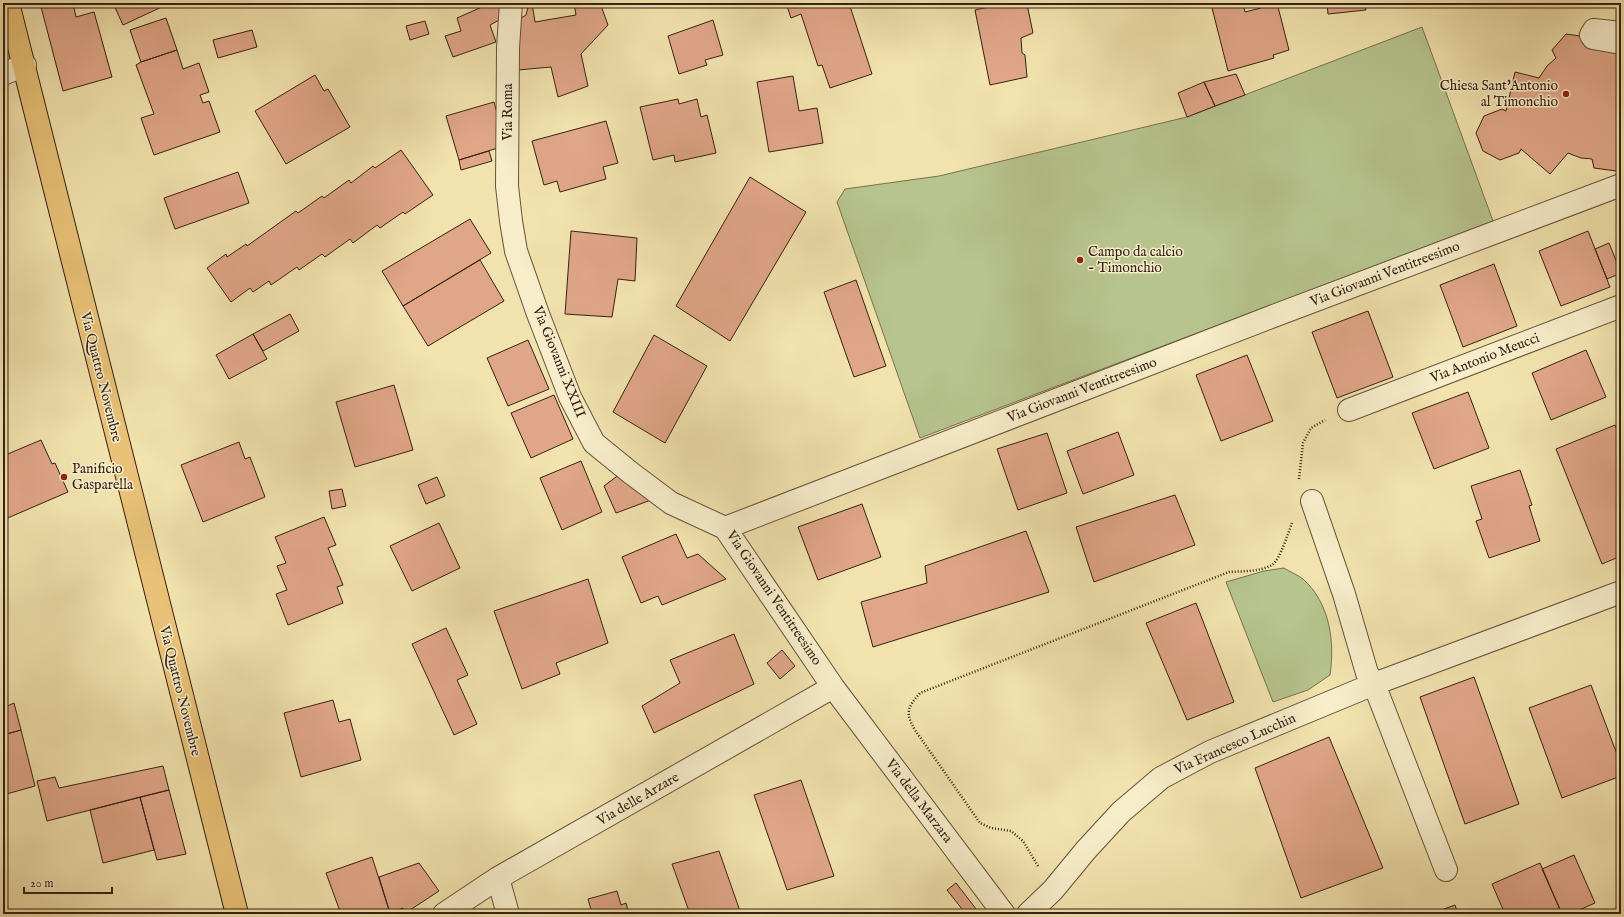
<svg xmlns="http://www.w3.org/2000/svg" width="1624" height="917" viewBox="0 0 1624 917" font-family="'IM FELL English',serif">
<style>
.green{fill:#b7c48d;stroke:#767250}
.building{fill:#e0a688;stroke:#362114}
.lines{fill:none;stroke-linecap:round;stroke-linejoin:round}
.minor-casing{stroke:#65523a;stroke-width:24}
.major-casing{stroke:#362114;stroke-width:24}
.path{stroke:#362114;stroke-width:2.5;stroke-dasharray:1 2;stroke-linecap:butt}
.minor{stroke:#f7edca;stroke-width:22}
.major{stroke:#e9c277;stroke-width:22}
.poi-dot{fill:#8f2418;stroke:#f7edca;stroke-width:1.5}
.labels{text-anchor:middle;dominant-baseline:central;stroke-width:3;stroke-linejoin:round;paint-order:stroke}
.poi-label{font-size:14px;fill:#362114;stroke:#f7edca;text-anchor:start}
.street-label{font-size:14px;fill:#362114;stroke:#f7edca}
</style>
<rect width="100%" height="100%" fill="#f2e3ae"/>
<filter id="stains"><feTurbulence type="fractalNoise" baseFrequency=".005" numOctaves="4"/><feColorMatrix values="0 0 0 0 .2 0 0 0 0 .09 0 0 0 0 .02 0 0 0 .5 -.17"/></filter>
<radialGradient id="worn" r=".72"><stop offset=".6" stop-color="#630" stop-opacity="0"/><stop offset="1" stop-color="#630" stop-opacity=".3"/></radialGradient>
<path class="green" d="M 1422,27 L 1493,221 L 920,438 L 837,202 L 845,189 L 939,176 L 1187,117 Z
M 1284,568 C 1290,572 1298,575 1303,579 C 1330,603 1335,642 1330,675 L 1308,690 L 1273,702 L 1226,582 L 1264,571 Z"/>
<path class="building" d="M 40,3 L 73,3 L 76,17 L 94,12 L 112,77 L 63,91 Z
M 113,3 L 164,3 L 166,5 L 123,25 Z
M 428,3 L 442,3 L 429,6 Z
M 491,3 L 499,3 L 501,19 L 490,25 L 496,42 L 453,57 L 445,36 L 461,31 L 457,18 Z
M 529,3 L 532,3 L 535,22 L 576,15 L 574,3 L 600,3 L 608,25 L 581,54 L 588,86 L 558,97 L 551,67 L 518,70 L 518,20 L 526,15 Z
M 786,3 L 849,3 L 872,74 L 830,88 L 822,65 L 818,66 L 801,14 L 791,18 Z
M 881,3 L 916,3 L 881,6 Z
M 1006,3 L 1016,3 L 1018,6 L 1027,4 L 1033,33 L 1021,38 L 1022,53 L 1025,55 L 1027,77 L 990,85 L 975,10 Z
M 1216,3 L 1243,3 L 1245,12 L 1261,8 L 1260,3 L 1277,3 L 1289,50 L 1273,55 L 1274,58 L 1228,71 L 1211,4 Z
M 1327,3 L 1365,3 L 1366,10 L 1328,14 Z
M 166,18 L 177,50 L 141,62 L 130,30 Z
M 713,20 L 723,55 L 705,60 L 707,65 L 679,74 L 668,36 Z
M 425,21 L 429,34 L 410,40 L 406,26 Z
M 252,30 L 257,47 L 218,58 L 213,40 Z
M 1566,34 L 1587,37 L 1621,54 L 1621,164 L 1616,171 L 1594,168 L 1592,159 L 1581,158 L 1568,153 L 1550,174 L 1521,149 L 1519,153 L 1500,160 L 1483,151 L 1476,133 L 1484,116 L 1502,109 L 1506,111 L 1515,72 L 1539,78 L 1547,66 L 1556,58 L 1552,50 Z
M 177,50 L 183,69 L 199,63 L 209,92 L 200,95 L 203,103 L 209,101 L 220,132 L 154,155 L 141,118 L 154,114 L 136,65 L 141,62 Z
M 1236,74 L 1245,95 L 1215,106 L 1204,82 Z
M 315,75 L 324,91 L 328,89 L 350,127 L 286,164 L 255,111 Z
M 793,76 L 799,111 L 817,108 L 823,143 L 769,152 L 757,82 Z
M 1204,82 L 1215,106 L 1187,117 L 1178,93 Z
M 678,99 L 679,104 L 697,99 L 701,117 L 707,115 L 716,153 L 675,162 L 674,155 L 653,160 L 640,107 Z
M 494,102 L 501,128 L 496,129 L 501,147 L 459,160 L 446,116 Z
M 606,121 L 618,163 L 603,167 L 606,179 L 560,192 L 557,181 L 544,185 L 532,141 Z
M 401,150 L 433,195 L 405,214 L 403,212 L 380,228 L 377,225 L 353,243 L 350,239 L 325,257 L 322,254 L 299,270 L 297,267 L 271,285 L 269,281 L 253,292 L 250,288 L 231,302 L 207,268 L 226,254 L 227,257 L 246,244 L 247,246 L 296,211 L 298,213 L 322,196 L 324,198 L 349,180 L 351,183 L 373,166 L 375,168 Z
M 489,151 L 492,161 L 461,170 L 459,160 Z
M 238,172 L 249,203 L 175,229 L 164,198 Z
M 750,177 L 806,212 L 730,341 L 676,306 Z
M 470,219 L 491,253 L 403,306 L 382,271 Z
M 571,231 L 637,238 L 635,281 L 618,279 L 612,317 L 565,314 Z
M 1588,231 L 1610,287 L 1561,306 L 1539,251 Z
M 1609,243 L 1621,273 L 1607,279 L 1595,249 Z
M 480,260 L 504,301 L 428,346 L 403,306 Z
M 1494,264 L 1517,326 L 1463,347 L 1440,285 Z
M 856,280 L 886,366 L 854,377 L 824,292 Z
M 1368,311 L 1393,377 L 1337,398 L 1312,332 Z
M 290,314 L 299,331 L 263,351 L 253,334 Z
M 253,334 L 267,359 L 229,379 L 216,355 Z
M 654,335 L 707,366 L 665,443 L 613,412 Z
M 528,340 L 549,389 L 508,406 L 487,358 Z
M 1586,350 L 1606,397 L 1551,420 L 1532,373 Z
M 1247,355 L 1273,421 L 1221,441 L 1196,375 Z
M 394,385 L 413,450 L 355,467 L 336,402 Z
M 1468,392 L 1489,448 L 1434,469 L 1412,413 Z
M 554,395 L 573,439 L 531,458 L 511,413 Z
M 1615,425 L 1621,440 L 1621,556 L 1602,564 L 1556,449 Z
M 1118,432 L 1134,475 L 1083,494 L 1067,451 Z
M 1047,433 L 1067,493 L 1018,510 L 997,449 Z
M 41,440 L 52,464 L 55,463 L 68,492 L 3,520 L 3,456 Z
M 239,442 L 245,459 L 250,457 L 265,497 L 203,522 L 181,465 Z
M 581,461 L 602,512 L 562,530 L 540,478 Z
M 1520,470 L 1532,505 L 1529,506 L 1540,541 L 1489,558 L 1476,521 L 1482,519 L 1471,486 Z
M 620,474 L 651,500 L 616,513 L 604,486 Z
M 437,477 L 445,496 L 426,504 L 418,485 Z
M 342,489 L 346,506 L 332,509 L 329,491 Z
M 1175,495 L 1195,545 L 1094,582 L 1076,527 Z
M 862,504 L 881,557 L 818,580 L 798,527 Z
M 324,517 L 336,545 L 328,548 L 343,585 L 337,587 L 343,603 L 288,625 L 276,594 L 287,590 L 277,566 L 286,563 L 275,537 Z
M 439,523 L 460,568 L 412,591 L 390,546 Z
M 1026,531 L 1049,592 L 873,647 L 861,602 L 927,583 L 925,566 Z
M 676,534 L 687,558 L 698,554 L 726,579 L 662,605 L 658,596 L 641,603 L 622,557 Z
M 588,579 L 608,643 L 556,663 L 560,674 L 522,689 L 494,611 Z
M 1196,603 L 1234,702 L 1187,720 L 1146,623 Z
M 446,628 L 468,675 L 457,680 L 477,724 L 454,735 L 412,644 Z
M 734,634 L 754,684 L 654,733 L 642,706 L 680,683 L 670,660 Z
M 1621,644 L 1621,654 L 1618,645 Z
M 782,650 L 795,666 L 780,679 L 767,663 Z
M 1474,677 L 1519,804 L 1465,824 L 1420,697 Z
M 1591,685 L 1621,765 L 1621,776 L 1562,798 L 1529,708 Z
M 333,700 L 339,722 L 350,719 L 361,760 L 301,777 L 284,713 Z
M 14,703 L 21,730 L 3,735 L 3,708 Z
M 21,730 L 35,786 L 3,795 L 3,735 Z
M 1329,737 L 1383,868 L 1301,898 L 1255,768 Z
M 163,766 L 169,790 L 47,821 L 37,781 L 55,777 L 59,788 Z
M 801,780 L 834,876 L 787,890 L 754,795 Z
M 169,790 L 186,854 L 157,860 L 140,797 Z
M 140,797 L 154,850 L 103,863 L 90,810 Z
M 719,851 L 741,914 L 690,914 L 672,864 Z
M 1574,855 L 1595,903 L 1570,914 L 1562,914 L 1542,869 Z
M 372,857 L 390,913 L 386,914 L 341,914 L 326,873 Z
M 419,863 L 439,891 L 404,914 L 403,908 L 390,913 L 379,877 Z
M 1540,863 L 1562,914 L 1505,914 L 1492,884 Z
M 956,883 L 980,914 L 966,914 L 947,890 Z
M 617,891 L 621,905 L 626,903 L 629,914 L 590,914 L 592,913 L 588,899 Z
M 1455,905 L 1458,914 L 1433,914 L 1433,913 Z"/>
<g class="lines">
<defs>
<path id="minor" d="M 511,3 L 508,48 L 507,186 L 511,221 L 516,251 L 538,314 L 570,397 L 594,443 L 631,473 L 671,503 L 725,528
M 1621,33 L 1594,30 L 1591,35 L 1593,38 L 1621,43
M 3,74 L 25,65
M 1349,410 L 1621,306
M 1312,501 L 1344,594 L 1367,673 L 1374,684 L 1446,870
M 725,528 L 1271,317 L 1621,185
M 725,528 L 833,687 L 1004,914
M 498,878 L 508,914
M 444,914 L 498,878 L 833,687
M 1028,914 L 1053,890 L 1086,850 L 1121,812 L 1161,778 L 1210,752 L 1374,684 L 1621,592"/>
<path id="major" d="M 8,3 L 237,914"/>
</defs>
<use href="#minor" class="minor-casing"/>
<use href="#major" class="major-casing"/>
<path class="path" d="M 1299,479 L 1303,443 L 1311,428 L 1325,420
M 1038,866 L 1023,841 L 1011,831 L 991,828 L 980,823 L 915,730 C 905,713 907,708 920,693 L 1229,572 C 1243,571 1259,572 1272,565 C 1280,560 1288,533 1292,523"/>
<use href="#minor" class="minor"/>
<use href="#major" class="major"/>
</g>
<g class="poi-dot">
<circle cx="1566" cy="94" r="4"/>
<circle cx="1080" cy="260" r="4"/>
<circle cx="64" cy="477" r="4"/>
</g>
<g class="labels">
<g class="poi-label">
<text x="1558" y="86" text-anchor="end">Chiesa Sant'Antonio<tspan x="1558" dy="16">al Timonchio</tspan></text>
<text x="1088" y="252">Campo da calcio<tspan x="1088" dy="16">- Timonchio</tspan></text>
<text x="72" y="469">Panificio<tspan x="72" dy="16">Gasparella</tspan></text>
</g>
<g class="street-label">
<text transform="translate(508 112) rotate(-90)">Via Roma</text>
<text transform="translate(1385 274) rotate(-21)">Via Giovanni Ventitreesimo</text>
<text transform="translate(1485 358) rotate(-21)">Via Antonio Meucci</text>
<text transform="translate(559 362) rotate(68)">Via Giovanni XXIII</text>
<text transform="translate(101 377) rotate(76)">Via Quattro Novembre</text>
<text transform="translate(1082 390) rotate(-21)">Via Giovanni Ventitreesimo</text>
<text transform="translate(774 598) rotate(56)">Via Giovanni Ventitreesimo</text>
<text transform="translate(180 691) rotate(76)">Via Quattro Novembre</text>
<text transform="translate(1235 744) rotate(-24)">Via Francesco Lucchin</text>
<text transform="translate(638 799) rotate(-30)">Via delle Arzare</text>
<text transform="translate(919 801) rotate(53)">Via della Marzara</text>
</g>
</g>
<rect width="1624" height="917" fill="none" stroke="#f2e3ae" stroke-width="16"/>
<rect x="4" y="4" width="1616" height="909" fill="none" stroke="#362114" stroke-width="2"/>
<rect x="8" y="8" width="1608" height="901" fill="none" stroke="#362114"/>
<path d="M24 887v6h88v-6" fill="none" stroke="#362114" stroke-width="2"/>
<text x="30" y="887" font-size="12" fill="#362114" stroke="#f7edca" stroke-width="3" paint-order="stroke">20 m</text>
<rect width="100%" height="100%" filter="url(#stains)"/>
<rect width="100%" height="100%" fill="url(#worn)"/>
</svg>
